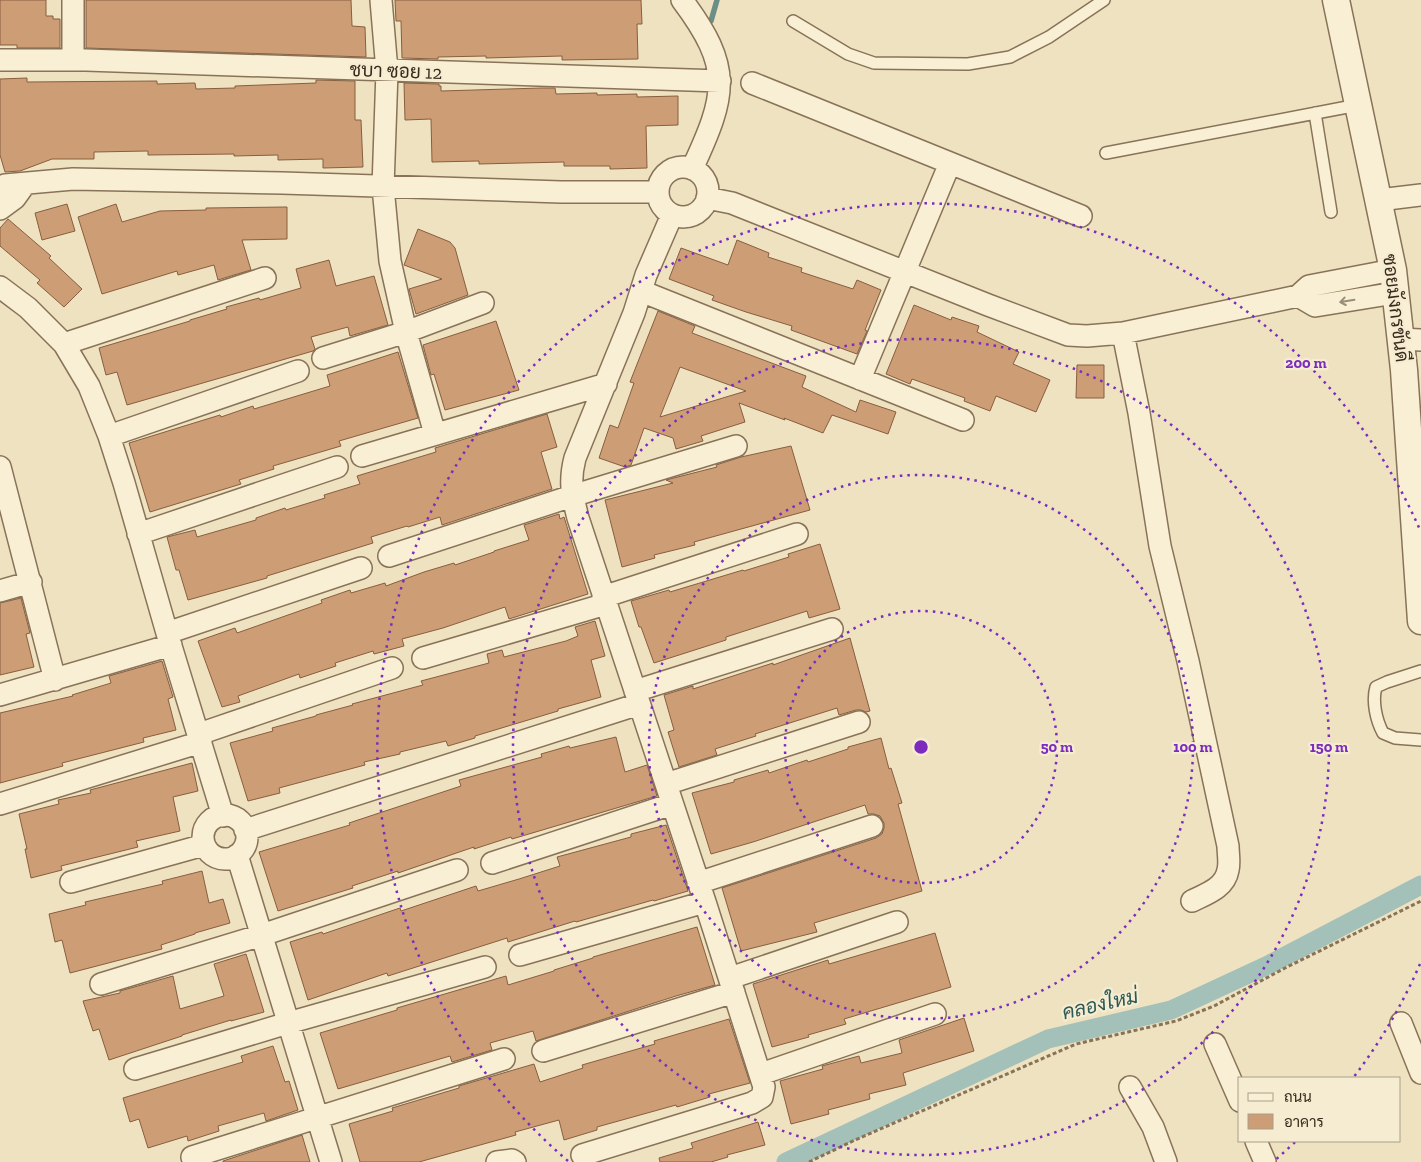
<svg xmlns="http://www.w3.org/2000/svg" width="1421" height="1162" viewBox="0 0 1421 1162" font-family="'Zilla Slab',Sarabun,serif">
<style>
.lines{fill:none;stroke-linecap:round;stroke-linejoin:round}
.stream{stroke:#6b8f87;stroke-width:5.5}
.canal{stroke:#a4c1b9;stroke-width:19}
.building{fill:#cd9d76;stroke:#885e3e;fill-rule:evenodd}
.service-casing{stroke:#887358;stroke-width:14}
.minor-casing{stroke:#887358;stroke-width:24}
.tertiary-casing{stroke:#887358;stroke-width:29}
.path{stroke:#887358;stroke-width:3;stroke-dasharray:4 2.5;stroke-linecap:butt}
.service{stroke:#f9efd4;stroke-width:11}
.minor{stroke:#f9efd4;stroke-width:21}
.tertiary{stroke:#f9efd4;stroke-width:26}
.oneway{stroke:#988d78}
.ring{fill:none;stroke:#7b2cbf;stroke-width:2.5;stroke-dasharray:2.5 5}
.labels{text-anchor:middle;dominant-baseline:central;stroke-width:4.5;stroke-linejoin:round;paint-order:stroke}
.street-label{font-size:19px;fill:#382b1d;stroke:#f6ecd1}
.water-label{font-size:20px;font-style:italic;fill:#2c5856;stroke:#f6ecd1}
.centre{fill:#7b2cbf;stroke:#f6ecd1;stroke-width:2.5}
.ring-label{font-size:15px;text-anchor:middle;font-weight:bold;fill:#7b2cbf;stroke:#f6ecd1;stroke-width:4.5;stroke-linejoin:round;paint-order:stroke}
</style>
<rect width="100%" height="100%" fill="#eee2c1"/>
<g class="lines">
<path class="stream" d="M 711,21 L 717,0"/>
<path class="canal" d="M 786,1162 L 1048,1039 L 1171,1010 L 1270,964 L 1421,885"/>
</g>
<path class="building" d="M 0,0 L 46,0 L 46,16 L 53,16 L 53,19 L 60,19 L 60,48 L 17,48 L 17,45 L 0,45 Z
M 86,0 L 351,0 L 352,26 L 365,27 L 366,57 L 86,48 Z
M 395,0 L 641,0 L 642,24 L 637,24 L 638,59 L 562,60 L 562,56 L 486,58 L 486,56 L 438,57 L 438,59 L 402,58 L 401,21 L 396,21 Z
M 27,78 L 27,82 L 157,81 L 157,84 L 195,83 L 196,89 L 235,88 L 235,86 L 316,83 L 316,80 L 355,81 L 355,120 L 361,120 L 363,167 L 323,168 L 323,159 L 278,160 L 278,155 L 234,156 L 234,154 L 148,155 L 148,151 L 94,152 L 94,159 L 52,159 L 20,171 L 5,172 L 0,155 L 0,79 Z
M 404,83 L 439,84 L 439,86 L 441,86 L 441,91 L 541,88 L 555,88 L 556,94 L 597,93 L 597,95 L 637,94 L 637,97 L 678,96 L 678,125 L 646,126 L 647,168 L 610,169 L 610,166 L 564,166 L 564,162 L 479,164 L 479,161 L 432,162 L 431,119 L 405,120 Z
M 67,204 L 75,231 L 42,240 L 35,213 Z
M 116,204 L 122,222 L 160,211 L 206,210 L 206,208 L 287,207 L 287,239 L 242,240 L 251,270 L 234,275 L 218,280 L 214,265 L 178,275 L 177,271 L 102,294 L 78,217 Z
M 8,219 L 51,256 L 49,258 L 82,289 L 64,307 L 37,283 L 40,280 L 0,246 L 0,228 Z
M 418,229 L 450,242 L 455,248 L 468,295 L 416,314 L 409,289 L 442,279 L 404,265 Z
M 737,240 L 769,253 L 768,257 L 802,268 L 801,272 L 853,289 L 857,280 L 881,290 L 865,330 L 867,331 L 857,354 L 791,330 L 792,326 L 746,312 L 712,300 L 714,296 L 669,279 L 681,248 L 728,265 Z
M 329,260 L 336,286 L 374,276 L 388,325 L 350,336 L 348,327 L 311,337 L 315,349 L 313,351 L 127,405 L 117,372 L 106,375 L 99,348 L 190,321 L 190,320 L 227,309 L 226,307 L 259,298 L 260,300 L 301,288 L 296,269 Z
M 914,305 L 951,320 L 952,317 L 979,326 L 977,332 L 1019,352 L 1013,364 L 1050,380 L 1036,412 L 996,396 L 990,411 L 964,401 L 965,398 L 912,379 L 910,384 L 886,374 Z
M 658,311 L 695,326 L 692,333 L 806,376 L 802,387 L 856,412 L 860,400 L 896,412 L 888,434 L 832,415 L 823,433 L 784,418 L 785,420 L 739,403 L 745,422 L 701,436 L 703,441 L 676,449 L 673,438 L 644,428 L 631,465 L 625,467 L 599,458 L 610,425 L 618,428 L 634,383 L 630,382 ZM 680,367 L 746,391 L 660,417 Z
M 496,321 L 519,390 L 445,410 L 434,374 L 431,375 L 423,345 Z
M 398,352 L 418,418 L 339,441 L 341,446 L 273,466 L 274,469 L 239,480 L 241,484 L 150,512 L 129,443 L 220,415 L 221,417 L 253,406 L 254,409 L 330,386 L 327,375 Z
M 1077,365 L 1104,365 L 1104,398 L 1076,398 Z
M 547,414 L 557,447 L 541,452 L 552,489 L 442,525 L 440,517 L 408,527 L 407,526 L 371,537 L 373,543 L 267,576 L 267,578 L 188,600 L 179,570 L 176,570 L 167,537 L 195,530 L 197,537 L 256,520 L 256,518 L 285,508 L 286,510 L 325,498 L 324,495 L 360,484 L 357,476 L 436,452 L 435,448 Z
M 791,446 L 810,510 L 694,542 L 695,545 L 654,555 L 655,558 L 622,567 L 605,500 L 673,483 L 666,480 L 717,467 L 716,465 L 741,457 Z
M 559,514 L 560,519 L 564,517 L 588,594 L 509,619 L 505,607 L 443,628 L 402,639 L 404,646 L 374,654 L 373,651 L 335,663 L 336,666 L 300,678 L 299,674 L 238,696 L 240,702 L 222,707 L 198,641 L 235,628 L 237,633 L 322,603 L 321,600 L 350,590 L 351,593 L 385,583 L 386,586 L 424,572 L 454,563 L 455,565 L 494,552 L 494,551 L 529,540 L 524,525 Z
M 820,544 L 840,609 L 809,618 L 807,611 L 726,637 L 726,640 L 654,663 L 641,627 L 639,627 L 631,601 L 669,590 L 670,592 L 743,570 L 744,571 L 789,557 L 788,554 Z
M 21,598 L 30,633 L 26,634 L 34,667 L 0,675 L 0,603 Z
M 595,621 L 605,656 L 591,660 L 601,697 L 558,709 L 558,711 L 475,736 L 475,738 L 448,746 L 446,741 L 400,752 L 400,754 L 364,762 L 365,765 L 279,788 L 280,793 L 248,801 L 230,743 L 273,731 L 272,728 L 316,716 L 316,715 L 353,705 L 352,704 L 423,685 L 421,681 L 489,663 L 487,654 L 502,650 L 504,657 L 566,641 L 578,636 L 575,627 Z
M 850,638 L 870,711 L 866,712 L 861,710 L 856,710 L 839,715 L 837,708 L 755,734 L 756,736 L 715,749 L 717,755 L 679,767 L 668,732 L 674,730 L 664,695 L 693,686 L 693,689 L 773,663 L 773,665 Z
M 162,661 L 173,697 L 168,699 L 176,730 L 143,738 L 144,742 L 62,763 L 63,766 L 0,783 L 0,713 L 73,696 L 72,695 L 111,683 L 109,676 Z
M 616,737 L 625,772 L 647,765 L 657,796 L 512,839 L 511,837 L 474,849 L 474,847 L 398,873 L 398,871 L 352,886 L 353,888 L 278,911 L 259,852 L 350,825 L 349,823 L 461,786 L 459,780 L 542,757 L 541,754 L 569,746 L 570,748 Z
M 881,738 L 889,769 L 891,768 L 902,803 L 898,804 L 922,891 L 814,923 L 817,932 L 741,951 L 722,888 L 876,838 L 882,834 L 884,828 L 884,823 L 880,816 L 874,814 L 868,814 L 865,805 L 753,842 L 711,854 L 692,793 L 734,782 L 734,780 L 768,770 L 769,773 L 807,760 L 808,762 L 848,749 L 848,747 Z
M 192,763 L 198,791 L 173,797 L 180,831 L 136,841 L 138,847 L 61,866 L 62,870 L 31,878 L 25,849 L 27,849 L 19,814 L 59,804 L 58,800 L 91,793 L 90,790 Z
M 666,825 L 688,891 L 654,901 L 653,900 L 576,922 L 575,921 L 508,942 L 507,938 L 388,976 L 387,973 L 308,1000 L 290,942 L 322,932 L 323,934 L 400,908 L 401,911 L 476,886 L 478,891 L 519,879 L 560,866 L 557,857 L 631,837 L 631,834 Z
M 202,871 L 209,903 L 223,899 L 230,923 L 195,933 L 195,934 L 161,945 L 162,949 L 70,973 L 62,940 L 55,942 L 49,914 L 86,905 L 85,902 L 163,884 L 162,881 Z
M 697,927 L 715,985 L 676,996 L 536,1041 L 533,1031 L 490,1043 L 492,1050 L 452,1062 L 450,1056 L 338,1089 L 320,1033 L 397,1010 L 397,1008 L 506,976 L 508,985 L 554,971 L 554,970 L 593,958 L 593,957 Z
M 935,933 L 951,987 L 844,1019 L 846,1024 L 808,1035 L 809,1037 L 772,1047 L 753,984 L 828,960 L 829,964 Z
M 246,954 L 264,1012 L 231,1021 L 231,1020 L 182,1035 L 182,1036 L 109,1060 L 99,1029 L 93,1031 L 83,1001 L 120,993 L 120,991 L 173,976 L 180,1009 L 224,996 L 214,964 Z
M 964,1018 L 974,1051 L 903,1073 L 906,1085 L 869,1094 L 870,1099 L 828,1110 L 829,1114 L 791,1124 L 780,1081 L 823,1069 L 822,1066 L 859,1056 L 861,1063 L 902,1053 L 899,1040 Z
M 729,1019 L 750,1083 L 709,1094 L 710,1097 L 677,1107 L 676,1105 L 597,1127 L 597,1130 L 564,1140 L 559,1120 L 515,1132 L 516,1135 L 419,1162 L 360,1162 L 349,1124 L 393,1111 L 392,1108 L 459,1088 L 459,1086 L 534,1064 L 540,1082 L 583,1068 L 582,1065 L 655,1044 L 654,1041 Z
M 273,1046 L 285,1082 L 289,1081 L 298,1110 L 266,1121 L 264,1113 L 218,1126 L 219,1131 L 188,1141 L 187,1136 L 148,1148 L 139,1119 L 130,1122 L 123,1098 L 243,1062 L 241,1056 Z
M 758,1122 L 765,1145 L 727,1155 L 728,1157 L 711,1162 L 660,1162 L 659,1158 L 693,1148 L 691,1143 Z
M 302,1135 L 310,1162 L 223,1162 L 223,1161 Z"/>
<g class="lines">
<defs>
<path id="service" d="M 793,21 L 848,54 L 874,63 L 968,64 L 1010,57 L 1049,37 L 1104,0
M 1315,113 L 1331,212
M 1106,153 L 1358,105
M 1421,671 L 1387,682 L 1376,687 C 1372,701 1376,720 1383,733 L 1395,738 L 1421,740"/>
<path id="minor" d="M 73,0 L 73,60
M 381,0 L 387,71 L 383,187 L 390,261 L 406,332 L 435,434
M 682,0 C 733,68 727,94 692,169
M 0,60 L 86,60 L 720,81
M 752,83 L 1081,216
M658 192a25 25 0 1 1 50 0a25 25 0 1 1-50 0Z
M 0,187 L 5,185 L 73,179 L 282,183 L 561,192 L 657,192
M 707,198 L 732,203 L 988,305 L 1068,335 L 1087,336 L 1123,333 L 1298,296 L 1309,286 L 1393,270
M 1379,200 L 1421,195
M 0,209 L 15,198 L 25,184
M 0,287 L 28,308 L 64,344 L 89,386 L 109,436 L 124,483 L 167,633 L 223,816
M 641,291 L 963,420
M 1298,296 L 1315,306 L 1395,293
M 1123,333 L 1139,413 L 1160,546 L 1188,661 L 1228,846 C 1228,853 1230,863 1228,870 C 1225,888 1206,894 1192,901
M 1400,339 L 1421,340
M 64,344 L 265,278
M 323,358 L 406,332 L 483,303
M 860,379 L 950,163
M 109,436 L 298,371
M 362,456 L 606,384
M 0,467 L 55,680
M 138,534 L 337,467
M 389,556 L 572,496 L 736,446
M 0,591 L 31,582
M 603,597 L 797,534
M 167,633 L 361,568
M 423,658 L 606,604
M 635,691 L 832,629
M 0,695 L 171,645
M 199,734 L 392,668
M 666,784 L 859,722
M 0,804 L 201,742
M203 837a22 22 0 1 1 44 0a22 22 0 1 1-44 0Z
M 245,830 L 639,704
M 237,855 L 331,1162
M 492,863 L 672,804
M 71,882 L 204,845
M 698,883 L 872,826
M 520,955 L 705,902
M 730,978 L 897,922
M 101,984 L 262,935 L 457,870
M 1401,1023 L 1421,1073
M 1215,1044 L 1240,1101
M 543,1051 L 734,992
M 135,1069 L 288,1023 L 485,967
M 761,1074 L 935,1014
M 1130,1087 L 1153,1127 L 1166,1162
M 1256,1141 L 1265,1162
M 582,1155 L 752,1103 L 762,1097 L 764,1087 L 705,902 L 578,518 C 572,495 569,481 575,458 L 634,313 L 646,275 L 672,215
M 192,1157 L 504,1059
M 497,1162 L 512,1160 L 515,1162"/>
<path id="tertiary" d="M 1336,0 L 1393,270 L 1404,370 L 1421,621"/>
</defs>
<use href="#service" class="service-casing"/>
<use href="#minor" class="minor-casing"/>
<use href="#tertiary" class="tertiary-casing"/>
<path class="path" d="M 809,1162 L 855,1140 L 1076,1044 L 1176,1021 L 1214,1006 L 1285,968 L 1421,901"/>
<use href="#service" class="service"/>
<use href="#minor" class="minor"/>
<use href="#tertiary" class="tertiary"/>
</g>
<defs><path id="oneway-shaft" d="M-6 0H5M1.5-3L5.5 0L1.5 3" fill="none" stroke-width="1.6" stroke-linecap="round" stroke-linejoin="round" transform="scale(1.25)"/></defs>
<use class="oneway" href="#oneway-shaft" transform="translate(1347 301) rotate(171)"/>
<g class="ring">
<circle cx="921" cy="747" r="136"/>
<circle cx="921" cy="747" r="272"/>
<circle cx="921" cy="747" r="408"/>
<path d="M1420 964A544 544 0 0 1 1353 1078M1295 1142A544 544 0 0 1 1274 1161M568 1161A544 544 0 1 1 1420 530"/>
</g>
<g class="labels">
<g class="street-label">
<text transform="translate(396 71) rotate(2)">ชบา ซอย 12</text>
<text transform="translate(1396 308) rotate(83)">ซอยมังกรขันดี</text>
</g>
<g class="water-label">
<text transform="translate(1100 1004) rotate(-13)">คลองใหม่</text>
</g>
</g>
<circle cx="921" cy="747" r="8" class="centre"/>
<g class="ring-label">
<text x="1306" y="368">200 m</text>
<text x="1057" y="752">50 m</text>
<text x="1193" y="752">100 m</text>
<text x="1329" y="752">150 m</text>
</g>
<rect x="1238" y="1077" width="162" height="65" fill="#f6ecd1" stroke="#aa9f89"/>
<rect x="1248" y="1093" width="25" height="8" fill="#f9efd4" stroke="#aa9f89"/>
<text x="1284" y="1102" font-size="15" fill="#382b1d">ถนน</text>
<rect x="1248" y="1114" width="25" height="15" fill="#cd9d76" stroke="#aa9f89"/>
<text x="1284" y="1127" font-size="15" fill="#382b1d">อาคาร</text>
</svg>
